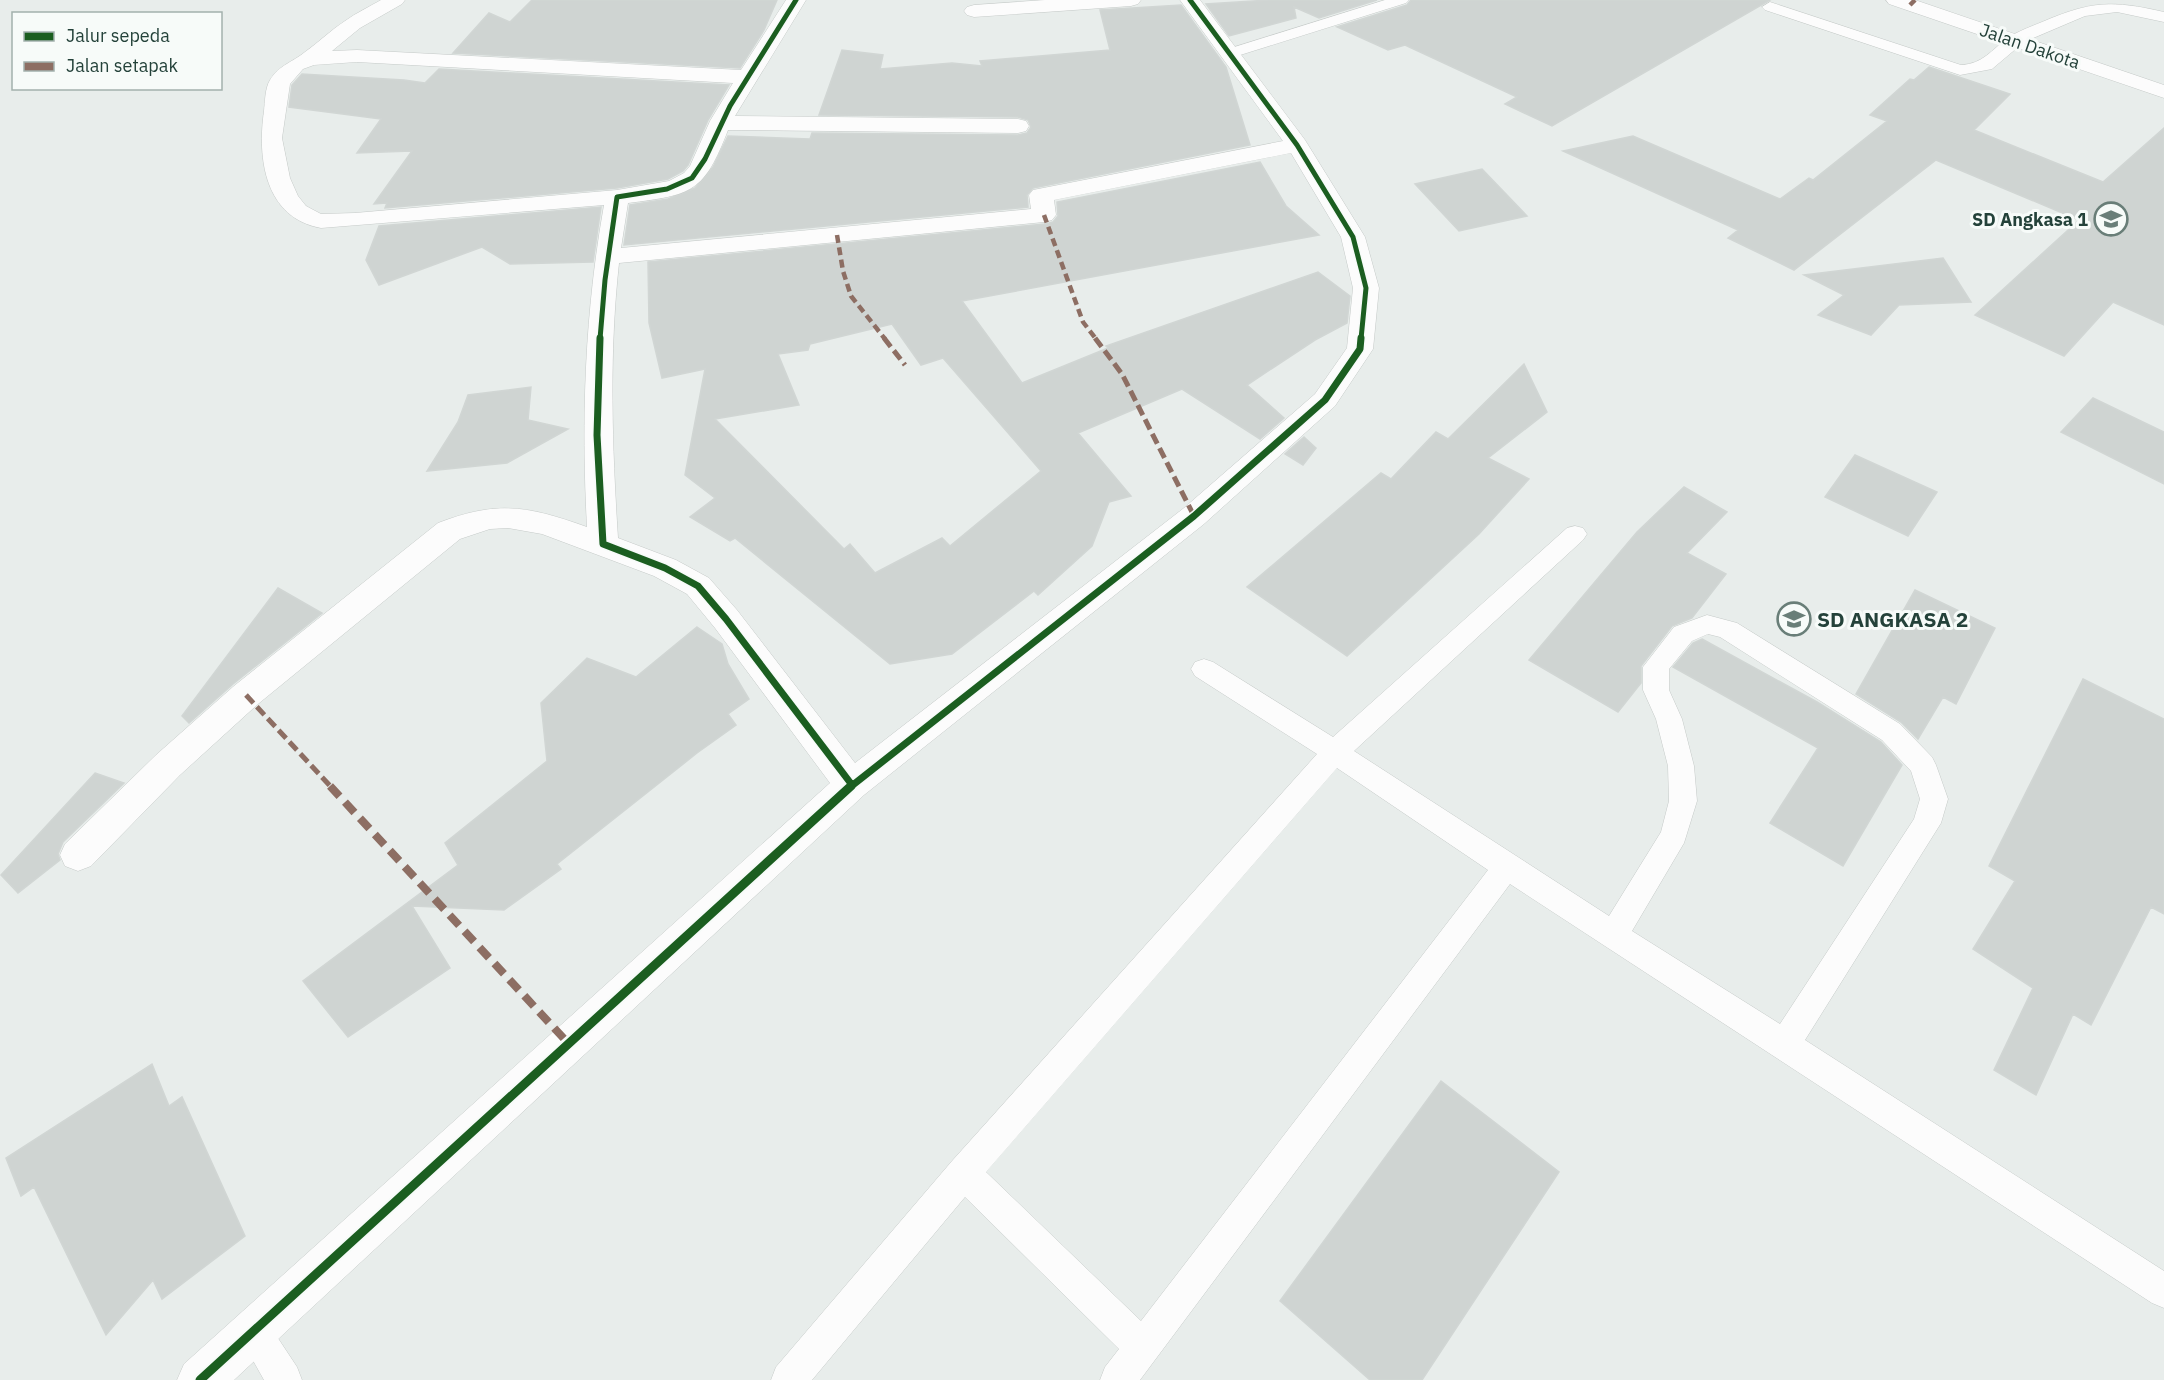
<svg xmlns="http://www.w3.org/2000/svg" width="2164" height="1380" viewBox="0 0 2164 1380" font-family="'IBM Plex Sans',sans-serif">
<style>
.building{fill:#cfd4d2;stroke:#d1d6d4;stroke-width:1.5;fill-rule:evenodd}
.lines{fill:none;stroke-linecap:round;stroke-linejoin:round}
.service-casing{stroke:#c5cac8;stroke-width:1}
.minor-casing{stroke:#c5cac8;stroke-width:1}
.service{fill:#fcfcfc;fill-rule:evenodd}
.minor{fill:#fcfcfc;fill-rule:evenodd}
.quiet-far2{stroke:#8d6e63;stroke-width:4.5;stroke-dasharray:8 4.5;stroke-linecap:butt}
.quiet-far1{stroke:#8d6e63;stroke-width:5;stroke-dasharray:11 5;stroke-linecap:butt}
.quiet{stroke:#8d6e63;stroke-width:8;stroke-dasharray:14 8;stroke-linecap:butt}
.cycleway-far2-casing{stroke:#f7fbf9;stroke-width:8}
.cycleway-far1-casing{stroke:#f7fbf9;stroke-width:10}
.cycleway-casing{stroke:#f7fbf9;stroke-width:13}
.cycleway-far2{stroke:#1b5e20;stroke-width:5}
.cycleway-far1{stroke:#1b5e20;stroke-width:7}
.cycleway{stroke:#1b5e20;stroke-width:9}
.labels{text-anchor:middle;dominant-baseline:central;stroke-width:6;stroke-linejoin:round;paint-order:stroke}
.far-street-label{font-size:18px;fill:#24423a;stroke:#f7fbf9}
.far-poi-label{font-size:18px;font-weight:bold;fill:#24423a;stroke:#f7fbf9;text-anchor:end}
.poi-label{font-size:21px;font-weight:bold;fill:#24423a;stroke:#f7fbf9;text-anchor:start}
</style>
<rect width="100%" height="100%" fill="#e8edeb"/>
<path class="building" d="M 532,0 L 777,0 L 764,30 L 740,68 L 453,53 L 489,13 L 510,22 Z
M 1269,0 L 1377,0 L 1319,18 L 1294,7 L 1296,18 L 1229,36 L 1206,4 Z
M 1411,0 L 1770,0 L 1552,126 L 1505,104 L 1517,97 L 1405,45 L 1388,50 L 1337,27 L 1407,5 Z
M 1181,5 L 1226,67 L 1250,145 L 1033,188 L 1027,195 L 1028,207 L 624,245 L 630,205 L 668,199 L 695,188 L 713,167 L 728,136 L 810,139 L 812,133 L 1018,135 L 1027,133 L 1031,127 L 1028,120 L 1018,117 L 819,115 L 842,50 L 883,55 L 880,69 L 952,63 L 982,66 L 980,61 L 1110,50 L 1100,10 Z
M 1929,67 L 2010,94 L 1974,130 L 2103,182 L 2164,128 L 2164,325 L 2113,302 L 2064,356 L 1975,315 L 2079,220 L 1936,160 L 1794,270 L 1728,238 L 1738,230 L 1563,151 L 1633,136 L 1780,199 L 1809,178 L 1813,180 L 1887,121 L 1870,115 L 1910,79 L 1914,80 Z
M 439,69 L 729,85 L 708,120 L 688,165 L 683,171 L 668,179 L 617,188 L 385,208 L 387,203 L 374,204 L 412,151 L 357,153 L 381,119 L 289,107 L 292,85 L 302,74 L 404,80 L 425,83 Z
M 1260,162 L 1286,206 L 1319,235 L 962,301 L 1022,383 L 1108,348 L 1106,346 L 1318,272 L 1350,296 L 1347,323 L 1315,340 L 1247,385 L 1284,418 L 1260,439 L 1182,389 L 1078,433 L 1131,496 L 1109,502 L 1092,546 L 1038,595 L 1034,591 L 952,654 L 890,664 L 735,538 L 730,541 L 690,517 L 715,498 L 685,475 L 705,369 L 662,378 L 649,323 L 648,262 L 1045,224 L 1053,222 L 1058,216 L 1057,202 ZM 892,324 L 921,365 L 943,358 L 1041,471 L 950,546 L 942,538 L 875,573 L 850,544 L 844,549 L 715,419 L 799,405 L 778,354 L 808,350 L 810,344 Z
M 1482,169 L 1527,216 L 1459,231 L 1415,184 Z
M 601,207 L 593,262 L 510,264 L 482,247 L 379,285 L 366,260 L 379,226 Z
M 1943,258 L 1971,302 L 1899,305 L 1871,335 L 1818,315 L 1844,295 L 1804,275 Z
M 1524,364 L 1547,412 L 1488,458 L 1529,479 L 1479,534 L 1347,656 L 1247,587 L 1381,473 L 1391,479 L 1436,432 L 1448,439 Z
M 531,387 L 528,420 L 568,429 L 507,463 L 427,471 L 458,422 L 468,395 Z
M 2093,398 L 2164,432 L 2164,484 L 2061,432 Z
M 1304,437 L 1316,448 L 1303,465 L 1285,454 Z
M 1855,455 L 1937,492 L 1908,536 L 1825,497 Z
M 1684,487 L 1727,512 L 1687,553 L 1726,574 L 1692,618 L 1672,626 L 1641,666 L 1641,683 L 1618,712 L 1529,660 L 1637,532 Z
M 278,588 L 322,613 L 233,684 L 189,723 L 182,716 Z
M 1915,590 L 1995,628 L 1956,704 L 1943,697 L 1918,739 L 1901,722 L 1856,694 Z
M 697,627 L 722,644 L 728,664 L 749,699 L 728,714 L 736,725 L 697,753 L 557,864 L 561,869 L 504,910 L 412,906 L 450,968 L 348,1037 L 303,981 L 458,865 L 445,843 L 547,761 L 541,703 L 587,658 L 636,677 Z
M 1702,639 L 1817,702 L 1881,742 L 1902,765 L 1843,866 L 1770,823 L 1818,748 L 1673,667 L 1693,643 Z
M 2083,679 L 2164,719 L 2164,914 L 2151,907 L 2091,1025 L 2073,1014 L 2036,1095 L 1994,1070 L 2033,988 L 1973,949 L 2015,881 L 1989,866 Z
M 95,773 L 124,783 L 63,842 L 58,854 L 60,860 L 18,893 L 1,875 Z
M 152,1064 L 169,1106 L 182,1097 L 245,1236 L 162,1299 L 153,1280 L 106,1335 L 34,1187 L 21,1196 L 6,1158 Z
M 1441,1081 L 1559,1172 L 1422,1380 L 1370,1380 L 1280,1301 Z"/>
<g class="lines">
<defs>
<path id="service" d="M 1385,0 L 1409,0 L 1406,3 L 1237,56 L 1225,56 L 1223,53 L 1225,50 Z
M 1770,2 L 1961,65 C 1983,64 1991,50 2008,38 C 2018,31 2030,27 2042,22 C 2091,1 2112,0 2164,12 L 2164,22 L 2117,12 L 2085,16 L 2024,42 L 1992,69 L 1960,75 L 1765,10 L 1762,7 Z
M 1575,526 L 1583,528 L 1587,534 L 1583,540 L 1354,751 L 1609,916 L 1661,832 L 1669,801 L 1668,766 L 1656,719 L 1643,690 L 1643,667 L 1674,627 L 1707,615 L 1737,623 L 1900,724 L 1932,757 L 1936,765 L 1948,799 L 1941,823 L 1805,1040 L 2164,1271 L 2164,1308 L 2152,1303 L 1510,884 L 1140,1380 L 1100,1380 L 1105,1367 L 1119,1349 L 965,1197 L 812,1380 L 771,1380 L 776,1367 L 952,1161 L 1317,754 L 1195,676 L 1191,669 L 1195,662 L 1204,659 L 1213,662 L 1333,737 L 1567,528 ZM 1708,634 L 1720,637 L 1882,740 L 1911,771 L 1920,799 L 1914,819 L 1780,1024 L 1632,931 L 1684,843 L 1697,801 L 1694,766 L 1682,719 L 1669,690 L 1669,669 L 1692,641 ZM 1337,768 L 1488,870 L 1141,1321 L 986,1172 Z
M 254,1315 L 266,1320 L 297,1367 L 302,1380 L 264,1380 L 237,1332 L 242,1320 Z"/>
<path id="minor" d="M 381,0 L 405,0 L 402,4 L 360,28 L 332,51 L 357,50 L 741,70 L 786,0 L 806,0 L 735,116 L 1018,119 L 1026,121 L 1029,126 L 1026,131 L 1018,133 L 728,130 C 704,192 693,195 628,203 L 621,248 L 1031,209 L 1029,195 L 1033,190 L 1283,141 L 1180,0 L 1200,0 L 1305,140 L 1365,237 L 1379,288 L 1373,349 L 1335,406 L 1204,524 L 864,795 L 234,1380 L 177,1380 L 184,1364 L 830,783 L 715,628 L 687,594 L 654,576 L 542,534 L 508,528 L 490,529 L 460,539 L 258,704 L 180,775 L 91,866 L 78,871 L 65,866 L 60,855 L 65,844 L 156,755 L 234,686 L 438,523 C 498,500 528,506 587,527 C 581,418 585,311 604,205 L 321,228 C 265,218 257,159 264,111 C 265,102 265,88 270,80 C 279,65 293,62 305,52 C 319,42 331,30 345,21 C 356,13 369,7 381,0 ZM 357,62 L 733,83 L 710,121 L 690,166 L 684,173 L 669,181 L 617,190 L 355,213 L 321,214 L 306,206 L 298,196 L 290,178 L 282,138 L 290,84 L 303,69 L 314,65 ZM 1291,153 L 1341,237 L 1353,288 L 1347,348 L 1315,394 L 1184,508 L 855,763 L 737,610 L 709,578 L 676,560 L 618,538 C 612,445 609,355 619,263 L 1044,222 L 1052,220 L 1056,215 L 1054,200 Z
M 1045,0 L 1141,0 L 1138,4 L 1131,6 L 974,17 L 967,15 L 964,11 L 967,7 L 974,5 Z
M 1886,0 L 1915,0 L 2164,85 L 2164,98 L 1889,4 Z"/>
</defs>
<use href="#service" class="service-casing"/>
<use href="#minor" class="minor-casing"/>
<use href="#service" class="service"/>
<use href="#minor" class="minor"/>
<path class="quiet-far2" d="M 1910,5 L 1915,0
M 1044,215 L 1083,322 L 1096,339
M 837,235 L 843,271 L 851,296 L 885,339"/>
<path class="quiet-far1" d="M 884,338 L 905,365
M 1095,338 L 1122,374 L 1194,516
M 246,695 L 332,788"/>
<path class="quiet" d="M 330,786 L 568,1043"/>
<defs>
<path id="cycleway-far2" d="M 1190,0 L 1297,145 L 1353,237 L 1366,288 L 1361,339
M 600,339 L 605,280 L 617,197 L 667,189 L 692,178 L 705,159 L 730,106 L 796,0"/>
<path id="cycleway-far1" d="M 600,338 L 597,435 L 603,544 L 665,568 L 698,586 L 726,619 L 852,785
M 849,788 L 1194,516 L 1325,400 L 1360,349 L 1361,338"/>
<path id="cycleway" d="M 200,1380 L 851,786"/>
</defs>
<use href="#cycleway-far2" class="cycleway-far2-casing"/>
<use href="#cycleway-far1" class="cycleway-far1-casing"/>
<use href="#cycleway" class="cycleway-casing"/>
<use href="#cycleway-far2" class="cycleway-far2"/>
<use href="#cycleway-far1" class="cycleway-far1"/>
<use href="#cycleway" class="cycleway"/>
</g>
<defs>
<symbol id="school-ring" viewBox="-11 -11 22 22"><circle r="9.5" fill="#f7fbf9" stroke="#697e78" stroke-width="1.5"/><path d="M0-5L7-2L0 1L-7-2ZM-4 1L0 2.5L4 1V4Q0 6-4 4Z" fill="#697e78"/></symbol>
</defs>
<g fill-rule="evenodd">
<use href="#school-ring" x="2092" y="200" width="38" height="38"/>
<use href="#school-ring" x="1775" y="600" width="38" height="38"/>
</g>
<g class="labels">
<g class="far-street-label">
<text transform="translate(2030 46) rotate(19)">Jalan Dakota</text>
</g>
<g class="far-poi-label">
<text x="2088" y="219">SD Angkasa 1</text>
</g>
<g class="poi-label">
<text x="1817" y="619">SD ANGKASA 2</text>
</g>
</g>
<rect x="12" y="12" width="210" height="78" fill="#f7fbf9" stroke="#a3b1ad" stroke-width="1.5"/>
<rect x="24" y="32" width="30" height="9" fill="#1b5e20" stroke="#a3b1ad" stroke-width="1.5"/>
<text x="66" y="42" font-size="18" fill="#24423a">Jalur sepeda</text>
<rect x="24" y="62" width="30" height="9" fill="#8d6e63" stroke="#a3b1ad" stroke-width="1.5"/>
<text x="66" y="72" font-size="18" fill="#24423a">Jalan setapak</text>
</svg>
